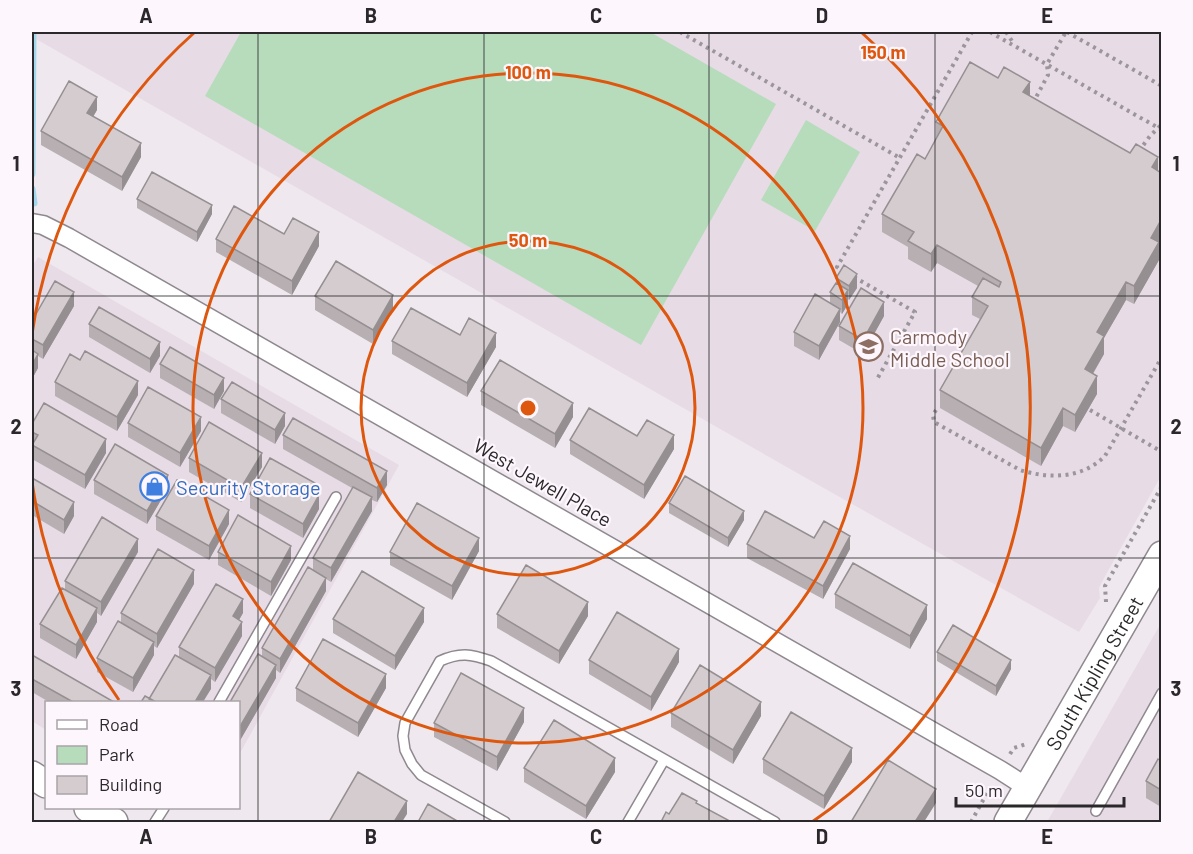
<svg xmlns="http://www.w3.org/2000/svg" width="1193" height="854" viewBox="0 0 1193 854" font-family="Barlow,sans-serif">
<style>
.built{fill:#e7dbe6}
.green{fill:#b7dcbc}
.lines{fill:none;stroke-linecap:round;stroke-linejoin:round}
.stream{stroke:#a2d8eb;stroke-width:7}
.lane-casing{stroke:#8f898f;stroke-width:12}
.street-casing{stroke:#8f898f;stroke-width:21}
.secondary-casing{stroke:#8f898f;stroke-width:30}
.path{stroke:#9b969b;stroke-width:4;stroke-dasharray:3 4.5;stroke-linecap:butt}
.lane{stroke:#fff;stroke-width:9}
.street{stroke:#fff;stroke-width:18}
.secondary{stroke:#fff;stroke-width:27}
.wall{fill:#b7afb2}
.shaded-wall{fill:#958f91}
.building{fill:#d5cccf;stroke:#958f91;stroke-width:1.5}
.grid{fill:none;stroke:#2a282a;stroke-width:1.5;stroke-opacity:0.55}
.ring{fill:none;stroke:#de570e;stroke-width:3}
.labels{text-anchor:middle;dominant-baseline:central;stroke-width:4.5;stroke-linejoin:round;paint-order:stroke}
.education-label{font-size:20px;fill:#785e54;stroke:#fdf6fc;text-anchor:start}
.street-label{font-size:20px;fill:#2a282a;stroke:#fdf6fc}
.shop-label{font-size:20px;fill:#366cbe;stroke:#fdf6fc;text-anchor:start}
.centre{fill:#de570e;stroke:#fdf6fc;stroke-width:3}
.ring-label{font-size:18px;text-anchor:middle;font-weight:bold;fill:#de570e;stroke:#fdf6fc;stroke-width:4.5;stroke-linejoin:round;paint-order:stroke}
.neatline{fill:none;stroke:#2a282a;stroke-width:2}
.grid-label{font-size:20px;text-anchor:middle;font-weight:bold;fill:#2a282a}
</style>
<rect width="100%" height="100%" fill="#efe9ef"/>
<path class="built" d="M 32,32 L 1161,32 L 1161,476 L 1103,580 L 1099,588 L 1100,598 L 1079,632 L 806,478 L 36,39 L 32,36 Z
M 38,257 L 399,465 L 239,755 L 238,702 L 46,702 L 46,730 L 32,721 L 32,267 Z
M 1161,623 L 1161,822 L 1047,822 Z"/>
<path class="green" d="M 241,32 L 650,32 L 776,104 L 641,345 L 205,96 Z
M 806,120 L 860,152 L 815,231 L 761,200 Z"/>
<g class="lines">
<path class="stream" d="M 32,174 L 33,32
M 32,189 L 34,203"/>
<defs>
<path id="lane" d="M 219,702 L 336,497
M 1096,811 L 1162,693
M 155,822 L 164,808
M 505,822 L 421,775 L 412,764 L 405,750 L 403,736 L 405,723 L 440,661 C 460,652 471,654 491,661 L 775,822
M 628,822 L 664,760"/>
<path id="street" d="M 32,223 L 43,225 L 69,238 L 1000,770 L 1028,788"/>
<g id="secondary">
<path d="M 32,775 L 46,784"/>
<path d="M 88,808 L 114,822"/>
<path id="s1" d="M 1008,822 L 1162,555"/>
</g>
</defs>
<use href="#lane" class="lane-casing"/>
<use href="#street" class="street-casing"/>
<use href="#secondary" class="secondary-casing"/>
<path class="path" d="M 680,32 L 900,158
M 990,32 L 1162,130
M 1006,32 L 1014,44
M 1067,32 L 1162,86
M 1033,103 L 1048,75 L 1047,64 L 1066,32
M 1139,151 L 1150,136 L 1162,124
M 845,271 L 837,267 L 972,32
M 854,277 L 915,312 L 876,381
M 936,410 L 933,415 L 934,422 L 1020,470 C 1049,479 1082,479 1105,456 L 1162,357
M 1090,410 L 1162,452
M 1106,602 L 1105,586 L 1162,486
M 1010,754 L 1014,748 L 1026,744
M 971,822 L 991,786"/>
<use href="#lane" class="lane"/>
<use href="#street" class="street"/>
<use href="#secondary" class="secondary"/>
</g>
<path class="wall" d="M 1030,96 L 1158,171 L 1159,260 L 1134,304 L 1126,300 L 1104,338 L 1104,354 L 1093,374 L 1097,394 L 1075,432 L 1063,426 L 1041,466 L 940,408 L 940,390 L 980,319 L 972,315 L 972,297 L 978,286 L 937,263 L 931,272 L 908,259 L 908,247 L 882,232 L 882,214 L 925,159 L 936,140 L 936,122 Z
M 97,110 L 93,117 L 141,157 L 122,191 L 41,145 L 41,131 Z
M 137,199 L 212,214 L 197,242 L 137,208 Z
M 284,234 L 319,246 L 292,295 L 216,252 L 216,239 Z
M 836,278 L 857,288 L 849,300 L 848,299 L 848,304 L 842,314 L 840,312 L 840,322 L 819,360 L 794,346 L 794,332 L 830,303 L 830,292 L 836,283 Z
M 315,296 L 393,309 L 373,344 L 315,310 Z
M 74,306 L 43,359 L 38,356 L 38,368 L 32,379 L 32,321 Z
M 884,316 L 863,354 L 839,340 L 839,326 Z
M 89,324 L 160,356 L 150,373 L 89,337 Z
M 460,335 L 496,347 L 467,397 L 392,354 L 392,341 Z
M 80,360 L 138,395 L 117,431 L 55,396 L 55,382 Z
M 160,364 L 224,391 L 214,409 L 160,378 Z
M 481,391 L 573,417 L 555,448 L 481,405 Z
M 221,399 L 285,426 L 275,444 L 221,413 Z
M 128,423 L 201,431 L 180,467 L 128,437 Z
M 32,424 L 106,453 L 85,489 L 32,459 Z
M 283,435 L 387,485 L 377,502 L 372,500 L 372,511 L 331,582 L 326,579 L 326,591 L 280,673 L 276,670 L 276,678 L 238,744 L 238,702 L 262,657 L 262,648 L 313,570 L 313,558 L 352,488 L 283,449 Z
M 637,436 L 674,449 L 644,499 L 570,454 L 570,440 Z
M 189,458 L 262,467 L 241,502 L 189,472 Z
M 32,478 L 74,516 L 64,534 L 32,515 Z
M 94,480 L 168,488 L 147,524 L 94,494 Z
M 315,493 L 319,509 L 303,538 L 250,508 L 250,494 Z
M 669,503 L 744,520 L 728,547 L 669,513 Z
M 156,516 L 229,524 L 209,560 L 156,530 Z
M 814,538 L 850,549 L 823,599 L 747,558 L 747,544 Z
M 479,551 L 452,600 L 390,565 L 390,552 Z
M 138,552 L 101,616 L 97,613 L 97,622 L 76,659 L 40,638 L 40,624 L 65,589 L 65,581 Z
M 218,552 L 291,560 L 271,596 L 218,565 Z
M 194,584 L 157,648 L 154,646 L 154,655 L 133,692 L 97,672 L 97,658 L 121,623 L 121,613 Z
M 835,594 L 927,619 L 910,649 L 835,608 Z
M 243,613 L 239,620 L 242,636 L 215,682 L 211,679 L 211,689 L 141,702 L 149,699 L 179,657 L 179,647 Z
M 497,614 L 588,616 L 559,664 L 497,628 Z
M 333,619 L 424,622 L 395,670 L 333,633 Z
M 937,652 L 1011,669 L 996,696 L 937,661 Z
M 32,655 L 114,702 L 49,702 L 32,692 Z
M 589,660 L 679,662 L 651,711 L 589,674 Z
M 296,688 L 386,688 L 358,737 L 296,701 Z
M 671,713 L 761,716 L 733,764 L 671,727 Z
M 524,722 L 497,771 L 434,737 L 434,723 Z
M 763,759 L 852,762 L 824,809 L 763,773 Z
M 1161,761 L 1161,807 L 1146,798 L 1146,781 Z
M 524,768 L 615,772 L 586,819 L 524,782 Z"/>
<path class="shaded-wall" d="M 1030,82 L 1030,99 L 1023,92 Z
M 97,97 L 97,110 L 87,127 L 87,113 Z
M 141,143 L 141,157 L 122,191 L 122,177 Z
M 1158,157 L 1158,174 L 1152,167 Z
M 212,205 L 212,214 L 197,242 L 197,232 Z
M 1161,220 L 1161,238 L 1159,243 L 1159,260 L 1134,304 L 1134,286 L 1151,238 Z
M 319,232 L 319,246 L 292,295 L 292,281 Z
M 937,245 L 937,263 L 931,272 L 931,254 Z
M 857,274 L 857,288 L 849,300 L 849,286 Z
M 1126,282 L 1126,300 L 1104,338 L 1104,354 L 1085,387 L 1085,369 L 1097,332 Z
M 848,290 L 848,304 L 842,314 L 842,300 Z
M 74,292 L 74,306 L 43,359 L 43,345 Z
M 393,295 L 393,309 L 373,344 L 373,330 Z
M 884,302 L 884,316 L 863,354 L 863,340 Z
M 840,309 L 840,322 L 819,360 L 819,346 Z
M 496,333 L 496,347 L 467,397 L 467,383 Z
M 160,342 L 160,356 L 150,373 L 150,359 Z
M 38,354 L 38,368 L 32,379 L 32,365 Z
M 1097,376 L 1097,394 L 1075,432 L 1075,415 Z
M 224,378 L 224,391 L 214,409 L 214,395 Z
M 138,381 L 138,395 L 117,431 L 117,417 Z
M 573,403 L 573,417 L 555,448 L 555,434 Z
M 1063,408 L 1063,426 L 1041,466 L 1041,448 Z
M 285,413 L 285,426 L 275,444 L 275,430 Z
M 201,417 L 201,431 L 180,467 L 180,453 Z
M 674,435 L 674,449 L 644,499 L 644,485 Z
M 106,439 L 106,453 L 85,489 L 85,475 Z
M 262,453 L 262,467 L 241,502 L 241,488 Z
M 387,471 L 387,485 L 377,502 L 377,488 Z
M 168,475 L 168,488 L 147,524 L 147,511 Z
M 315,483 L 315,497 L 311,491 Z
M 319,495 L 319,509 L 303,538 L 303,524 Z
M 372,497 L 372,511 L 331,582 L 331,568 Z
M 74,502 L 74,516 L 64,534 L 64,520 Z
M 229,510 L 229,524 L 209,560 L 209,546 Z
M 744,511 L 744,520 L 728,547 L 728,538 Z
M 850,536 L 850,549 L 823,599 L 823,586 Z
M 479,538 L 479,551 L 452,600 L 452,586 Z
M 138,539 L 138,552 L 101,616 L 101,602 Z
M 291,546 L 291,560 L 271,596 L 271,582 Z
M 194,570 L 194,584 L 157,648 L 157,634 Z
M 326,578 L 326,591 L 280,673 L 280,659 Z
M 243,599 L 243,613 L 233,630 L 233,616 Z
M 588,602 L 588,616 L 559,664 L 559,651 Z
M 927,605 L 927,619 L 910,649 L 910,636 Z
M 97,608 L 97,622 L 76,659 L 76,645 Z
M 424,608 L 424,622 L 395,670 L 395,656 Z
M 242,622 L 242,636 L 215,682 L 215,668 Z
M 154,642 L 154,655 L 133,692 L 133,678 Z
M 679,649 L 679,662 L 651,711 L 651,697 Z
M 1011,660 L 1011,669 L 996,696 L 996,686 Z
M 276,665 L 276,678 L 238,744 L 238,730 Z
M 386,674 L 386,688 L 358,737 L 358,723 Z
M 211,675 L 211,689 L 203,702 L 195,702 Z
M 761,702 L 761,716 L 733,764 L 733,750 Z
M 524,708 L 524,722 L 497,771 L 497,757 Z
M 852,748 L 852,762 L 824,809 L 824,796 Z
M 615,758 L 615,772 L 586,819 L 586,806 Z
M 936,789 L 936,803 L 924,822 L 915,822 Z
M 407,801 L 407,814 L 402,822 L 394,822 Z"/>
<path class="building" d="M 970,62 L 998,78 L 1004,67 L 1030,82 L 1023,92 L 1130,153 L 1136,144 L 1158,157 L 1152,167 L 1161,173 L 1161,220 L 1151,238 L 1159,242 L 1134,286 L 1126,282 L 1097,332 L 1104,336 L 1085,369 L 1097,376 L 1075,415 L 1063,408 L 1041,448 L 940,390 L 988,306 L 972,297 L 983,278 L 999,287 L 1001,282 L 937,245 L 931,254 L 908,241 L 914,232 L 882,214 L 917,154 L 925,159 L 943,126 L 936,122 Z
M 69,81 L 97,97 L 87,113 L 141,143 L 122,177 L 41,131 Z
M 152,172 L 212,205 L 197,232 L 137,199 Z
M 234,206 L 284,234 L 293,218 L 319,232 L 292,281 L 216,239 Z
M 336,261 L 393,295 L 373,330 L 315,296 Z
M 844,265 L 857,274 L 849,286 L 836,278 Z
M 55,281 L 74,292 L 43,345 L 32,339 L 32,321 Z
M 836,283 L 848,290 L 842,300 L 830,292 Z
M 861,288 L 884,302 L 863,340 L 839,326 Z
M 815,294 L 840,309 L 819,346 L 794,332 Z
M 99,307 L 160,342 L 150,359 L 89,324 Z
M 411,308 L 460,335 L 469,318 L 496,333 L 467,383 L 392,341 Z
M 170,347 L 224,378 L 214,395 L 160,364 Z
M 32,350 L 38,354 L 32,365 Z
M 85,351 L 138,381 L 117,417 L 55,382 L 70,354 L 80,360 Z
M 500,360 L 573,403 L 555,434 L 481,391 Z
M 232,382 L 285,413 L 275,430 L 221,399 Z
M 148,387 L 201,417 L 180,453 L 128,423 Z
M 44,403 L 106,439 L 85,475 L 32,445 L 38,435 L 32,432 L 32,424 Z
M 589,408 L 637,436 L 647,420 L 674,435 L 644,485 L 570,440 Z
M 293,418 L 387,471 L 377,488 L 283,435 Z
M 209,422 L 262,453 L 241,488 L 189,458 Z
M 115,444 L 168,475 L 147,511 L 94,480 Z
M 270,458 L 315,483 L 311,491 L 319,495 L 303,524 L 250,494 Z
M 685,476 L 744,511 L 728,538 L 669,503 Z
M 32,478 L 74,502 L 64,520 L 32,501 Z
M 177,480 L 229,510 L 209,546 L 156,516 Z
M 353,487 L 372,497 L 331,568 L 313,558 Z
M 417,503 L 479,538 L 452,586 L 390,552 Z
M 765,511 L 814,538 L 824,521 L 850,536 L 823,586 L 747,544 Z
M 238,515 L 291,546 L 271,582 L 218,552 Z
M 102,517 L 138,539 L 101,602 L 65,581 Z
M 158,549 L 194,570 L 157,634 L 121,613 Z
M 853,563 L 927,605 L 910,636 L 835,594 Z
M 526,565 L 588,602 L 559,651 L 497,614 Z
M 308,567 L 326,578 L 280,659 L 262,648 Z
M 362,571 L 424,608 L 395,656 L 333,619 Z
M 216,584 L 243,599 L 233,616 L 242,622 L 215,668 L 179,647 Z
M 62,588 L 97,608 L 76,645 L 40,624 Z
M 617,612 L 679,649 L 651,697 L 589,660 Z
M 118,621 L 154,642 L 133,678 L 97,658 Z
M 953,625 L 1011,660 L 996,686 L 937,652 Z
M 323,639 L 386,674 L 358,723 L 296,688 Z
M 258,654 L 276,665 L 238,730 L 238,702 L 230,702 Z
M 32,655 L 114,702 L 73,702 L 32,679 Z
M 175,655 L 211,675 L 195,702 L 156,702 L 149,699 Z
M 700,665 L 761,702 L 733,750 L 671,713 Z
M 461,673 L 524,708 L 497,757 L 434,723 Z
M 145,696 L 156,702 L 141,702 Z
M 791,712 L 852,748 L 824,796 L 763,759 Z
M 554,720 L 615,758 L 586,806 L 524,768 Z
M 1158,759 L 1161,761 L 1161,790 L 1146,781 Z
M 888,760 L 936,789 L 915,822 L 851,822 Z
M 358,772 L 407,801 L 394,822 L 329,822 Z
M 682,793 L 697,801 L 696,803 L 728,820 L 727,822 L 663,822 L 664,821 L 662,820 L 666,812 L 669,814 Z
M 428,804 L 459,822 L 418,822 Z"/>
<path class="grid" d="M 258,32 L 258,822M 484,32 L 484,822M 709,32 L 709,822M 935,32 L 935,822M 32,296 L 1162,296M 32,558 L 1162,558"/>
<g class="ring">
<circle cx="528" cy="408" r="167"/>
<circle cx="528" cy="408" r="335"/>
<path d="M119 700A502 502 0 0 1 32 482M32 334A502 502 0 0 1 195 32M861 32A502 502 0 0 1 812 822"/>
</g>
<defs>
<symbol id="school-ring" viewBox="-11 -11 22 22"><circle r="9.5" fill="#fdf6fc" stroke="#8d6e63" stroke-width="1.5"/><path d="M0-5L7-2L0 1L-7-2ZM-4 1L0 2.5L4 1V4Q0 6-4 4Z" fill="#8d6e63"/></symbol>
<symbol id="shop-ring" viewBox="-11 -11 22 22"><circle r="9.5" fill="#fdf6fc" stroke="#3f7fe0" stroke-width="1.5"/><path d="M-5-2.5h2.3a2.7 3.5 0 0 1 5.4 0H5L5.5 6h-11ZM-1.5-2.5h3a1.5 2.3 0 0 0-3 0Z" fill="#3f7fe0"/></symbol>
</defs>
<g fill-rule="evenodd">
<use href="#school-ring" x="852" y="330" width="33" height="33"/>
<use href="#shop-ring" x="138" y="470" width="33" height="33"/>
</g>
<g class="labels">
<g class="education-label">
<text x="890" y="336">Carmody<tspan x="890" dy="23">Middle School</tspan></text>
</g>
<g class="street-label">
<text transform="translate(543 482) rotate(30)">West Jewell Place</text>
<text stroke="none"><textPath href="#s1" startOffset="172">South Kipling Street</textPath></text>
</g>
<g class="shop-label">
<text x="176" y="487">Security Storage</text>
</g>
</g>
<circle cx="528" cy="408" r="9" class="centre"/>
<g class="ring-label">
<text x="883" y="59">150 m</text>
<text x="528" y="79">100 m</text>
<text x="528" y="247">50 m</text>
</g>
<rect width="1193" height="854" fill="none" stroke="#fdf6fc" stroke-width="66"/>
<rect x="45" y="701" width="195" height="108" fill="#fdf6fc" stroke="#a9a4a8" stroke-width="1.5"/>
<rect x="57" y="720" width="30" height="9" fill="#ffffff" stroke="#a9a4a8" stroke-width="1.5"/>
<text x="99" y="731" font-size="18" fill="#2a282a">Road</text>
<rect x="57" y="746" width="30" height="18" fill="#b7dcbc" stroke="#a9a4a8" stroke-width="1.5"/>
<text x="99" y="761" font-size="18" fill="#2a282a">Park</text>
<rect x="57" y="776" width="30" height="18" fill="#d5cccf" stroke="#a9a4a8" stroke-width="1.5"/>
<text x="99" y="791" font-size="18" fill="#2a282a">Building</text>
<path d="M956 797v9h168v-9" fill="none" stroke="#2a282a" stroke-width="3"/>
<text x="965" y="797" font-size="18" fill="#2a282a" stroke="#fdf6fc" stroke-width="4.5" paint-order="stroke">50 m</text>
<rect x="33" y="33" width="1127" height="788" class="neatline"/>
<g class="grid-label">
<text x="146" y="23">A</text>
<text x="371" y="23">B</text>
<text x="596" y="23">C</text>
<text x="822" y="23">D</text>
<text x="1047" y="23">E</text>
<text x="16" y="171">1</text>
<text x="1176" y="171">1</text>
<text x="16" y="434">2</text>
<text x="1176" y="434">2</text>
<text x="16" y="696">3</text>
<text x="1176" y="696">3</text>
<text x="146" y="844">A</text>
<text x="371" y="844">B</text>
<text x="596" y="844">C</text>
<text x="822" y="844">D</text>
<text x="1047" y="844">E</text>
</g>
</svg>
